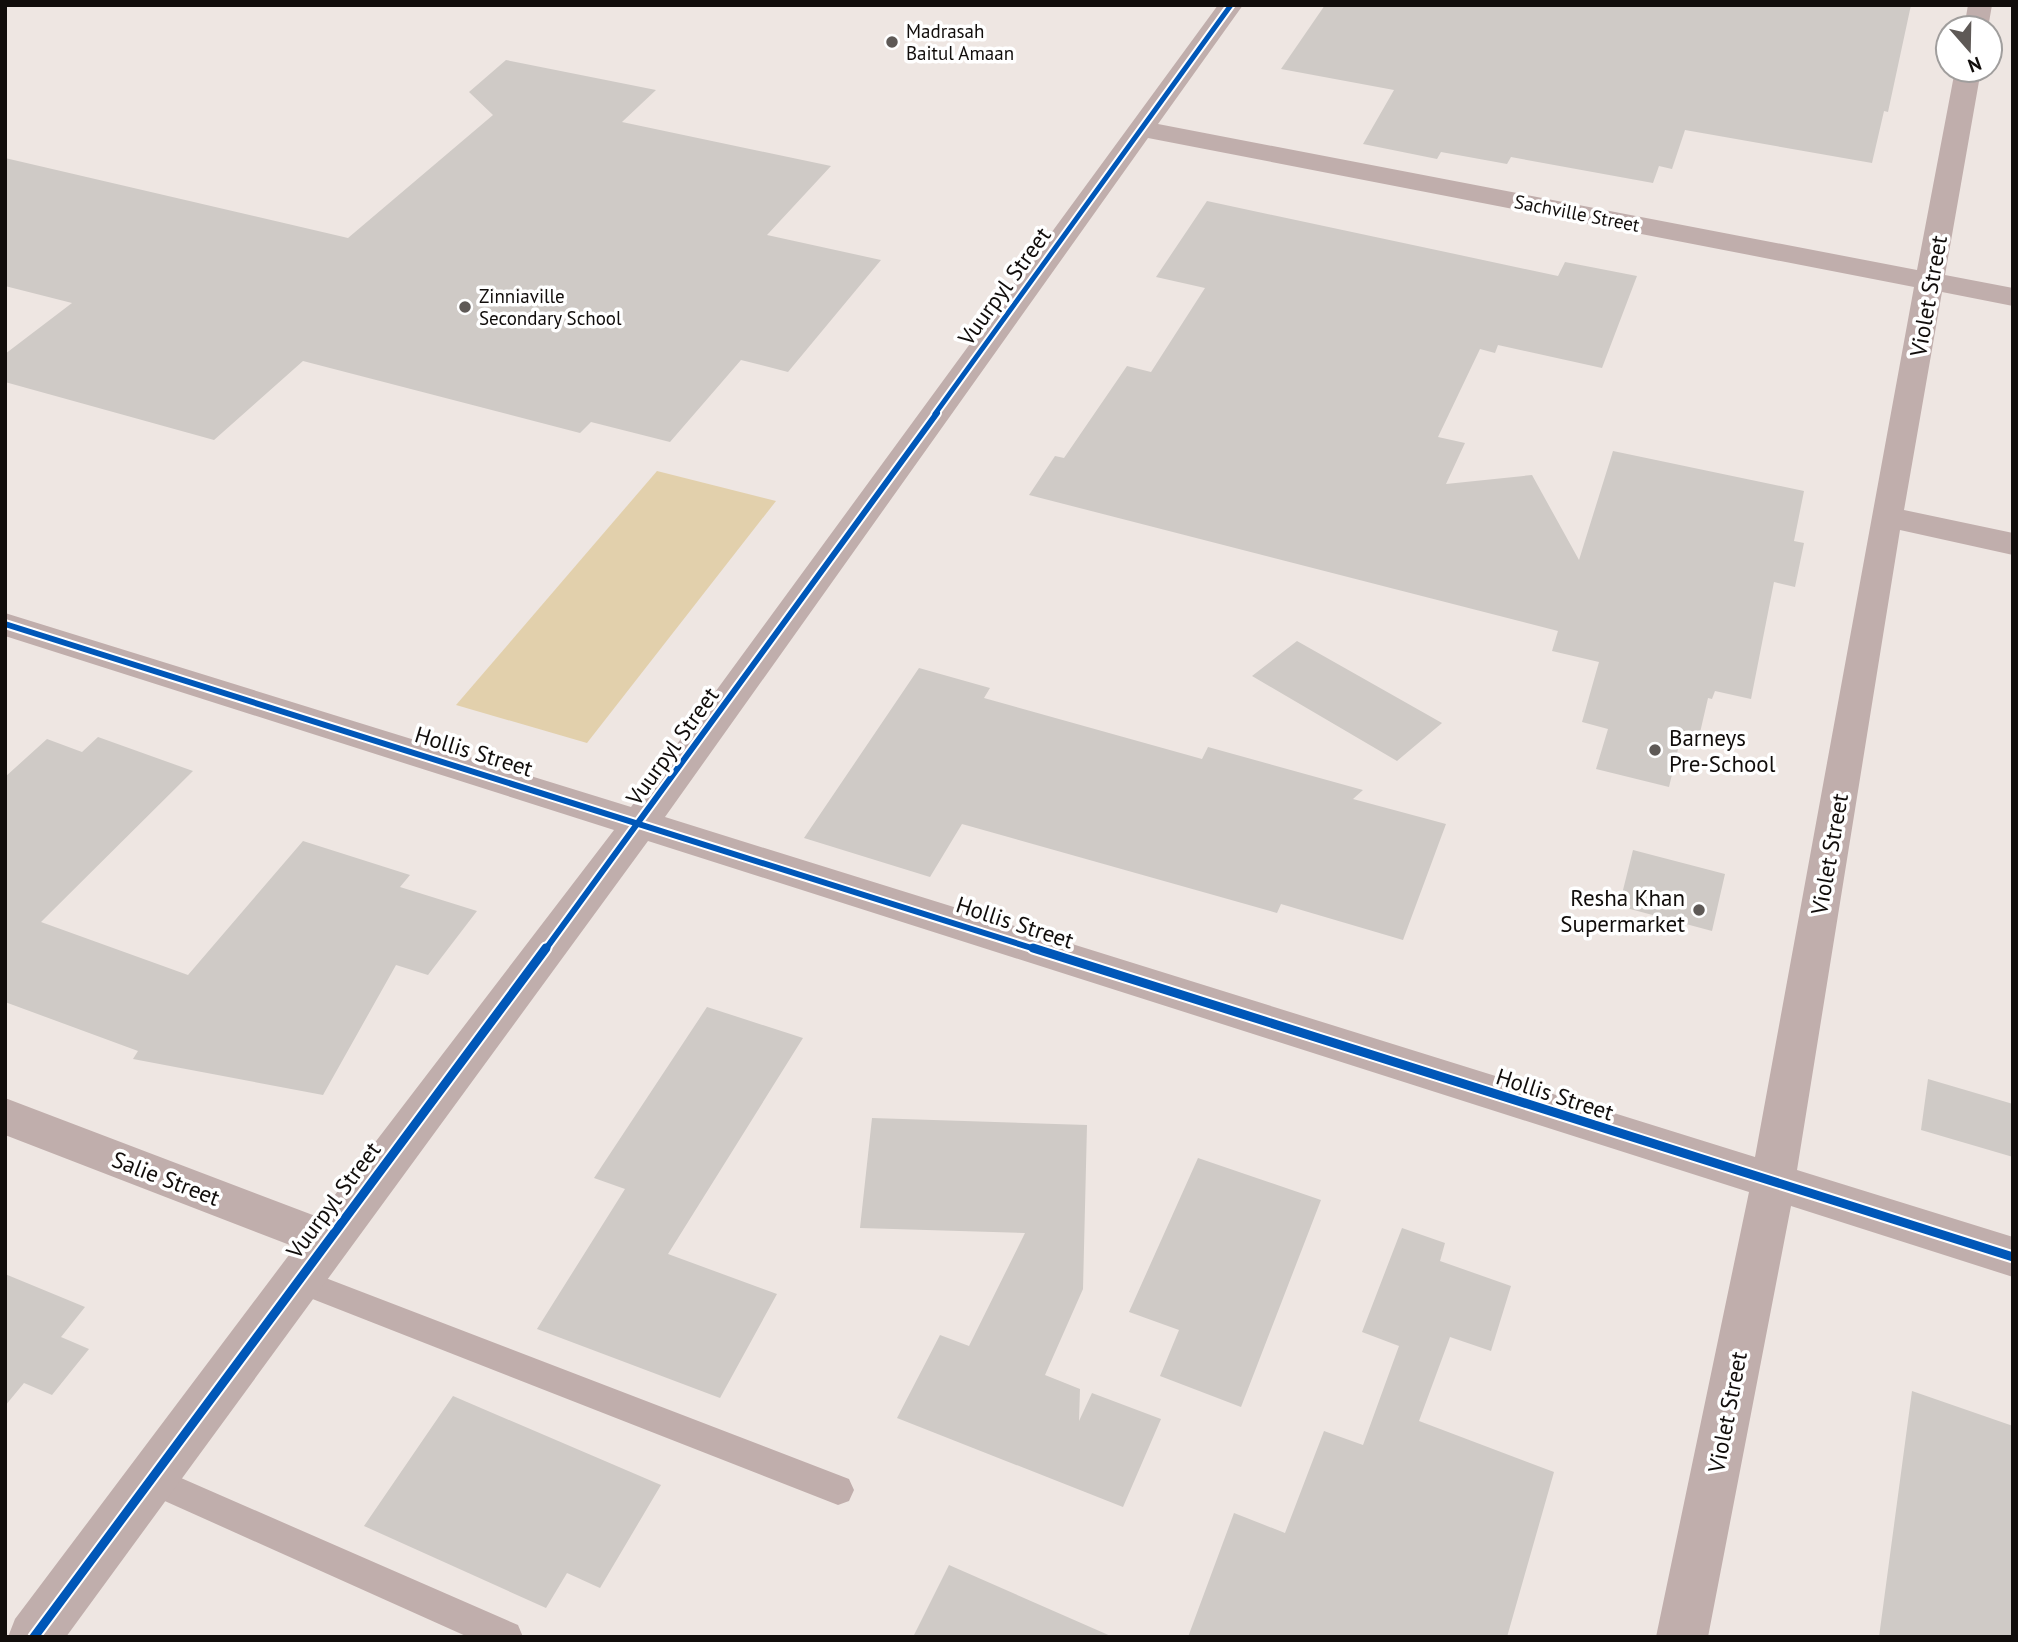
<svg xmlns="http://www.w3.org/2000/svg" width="2018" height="1642" viewBox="0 0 2018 1642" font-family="'PT Sans',sans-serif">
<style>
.green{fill:#e2d0ac}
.building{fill:#cfcac6}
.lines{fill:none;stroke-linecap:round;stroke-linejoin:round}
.service{fill:#c0aeac;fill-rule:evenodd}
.minor{fill:#c0aeac;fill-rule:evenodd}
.cycleway-far2-casing{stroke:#fff;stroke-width:9}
.cycleway-far1-casing{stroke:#fff;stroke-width:10}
.cycleway-casing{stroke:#fff;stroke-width:13}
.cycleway-far2{stroke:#0057b8;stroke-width:5}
.cycleway-far1{stroke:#0057b8;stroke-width:6}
.cycleway{stroke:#0057b8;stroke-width:9}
.poi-dot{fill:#5e5956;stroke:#fff;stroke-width:2.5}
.labels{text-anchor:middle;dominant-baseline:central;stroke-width:7;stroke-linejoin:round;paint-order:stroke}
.far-poi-label{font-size:19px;fill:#110d0b;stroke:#fff;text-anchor:start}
.far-street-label{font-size:19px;fill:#110d0b;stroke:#fff}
.street-label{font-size:23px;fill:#110d0b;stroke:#fff}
.poi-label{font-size:23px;fill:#110d0b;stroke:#fff;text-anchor:start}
</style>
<rect width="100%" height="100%" fill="#eee6e2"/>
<path class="green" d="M 657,471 L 776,501 L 587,743 L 456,705 Z"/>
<path class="building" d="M 1325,5 L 1911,5 L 1888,112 L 1884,111 L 1872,163 L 1685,130 L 1672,169 L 1659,166 L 1653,183 L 1511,157 L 1507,164 L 1441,152 L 1437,159 L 1363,144 L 1394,90 L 1281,69 Z
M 506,60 L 656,90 L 622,122 L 831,166 L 767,235 L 881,260 L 788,372 L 741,360 L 670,442 L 591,422 L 580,433 L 303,361 L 214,440 L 5,382 L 5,354 L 72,303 L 5,286 L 5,158 L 348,238 L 493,115 L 469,92 Z
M 1207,201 L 1558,276 L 1565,262 L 1637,276 L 1602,368 L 1498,345 L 1495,353 L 1480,349 L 1438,437 L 1465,443 L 1446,484 L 1532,475 L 1579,560 L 1613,451 L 1804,491 L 1794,541 L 1804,543 L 1795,587 L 1774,582 L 1751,699 L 1715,691 L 1712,699 L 1708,698 L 1696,750 L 1679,745 L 1669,787 L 1596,769 L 1608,729 L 1582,722 L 1599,662 L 1552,651 L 1558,631 L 1029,495 L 1055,456 L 1064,458 L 1127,366 L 1151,372 L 1205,288 L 1156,277 Z
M 1297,641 L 1442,723 L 1397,761 L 1252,676 Z
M 919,668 L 990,688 L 984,698 L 1202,759 L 1208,747 L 1363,790 L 1353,799 L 1446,824 L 1403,940 L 1281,904 L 1277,913 L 962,824 L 930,877 L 804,838 Z
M 98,737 L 193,771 L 41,922 L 188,975 L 303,841 L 410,875 L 400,887 L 477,911 L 428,975 L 396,965 L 323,1095 L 133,1059 L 138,1051 L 5,1002 L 5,777 L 47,739 L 82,752 Z
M 1633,850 L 1725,874 L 1712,931 L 1619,906 Z
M 707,1007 L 803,1038 L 668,1254 L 777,1294 L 720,1398 L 537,1329 L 625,1189 L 594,1178 Z
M 1928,1079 L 2013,1104 L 2013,1157 L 1921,1130 Z
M 872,1118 L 1087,1125 L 1083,1289 L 1045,1375 L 1080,1389 L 1079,1421 L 1092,1393 L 1161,1419 L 1123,1507 L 897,1418 L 940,1335 L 969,1346 L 1025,1233 L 860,1228 Z
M 1198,1158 L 1321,1200 L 1241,1407 L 1160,1376 L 1179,1330 L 1129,1312 Z
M 1402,1228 L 1445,1243 L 1440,1261 L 1511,1286 L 1491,1351 L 1450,1337 L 1419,1421 L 1554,1472 L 1507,1637 L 1188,1637 L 1234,1513 L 1285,1533 L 1324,1431 L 1363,1445 L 1399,1346 L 1362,1332 Z
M 5,1274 L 85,1307 L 61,1337 L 89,1349 L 52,1395 L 24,1383 L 5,1406 Z
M 1912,1391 L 2013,1426 L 2013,1637 L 1879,1637 Z
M 453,1396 L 661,1485 L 600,1588 L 567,1573 L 546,1608 L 364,1526 Z
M 949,1565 L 1113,1637 L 913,1637 Z"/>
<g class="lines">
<path class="service" d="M 297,1267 L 849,1479 L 854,1490 L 849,1501 L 838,1505 L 287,1289 L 282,1280 L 287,1271 Z
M 149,1464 L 518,1625 L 523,1637 L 468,1637 L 138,1489 L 133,1479 L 138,1469 Z"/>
<path class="minor" d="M 1218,5 L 1243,5 L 1158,124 L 1917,270 L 1955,70 L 1981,70 L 1945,275 L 2013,288 L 2013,306 L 1942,292 L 1904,510 L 2013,533 L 2013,555 L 1900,530 L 1797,1170 L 2013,1237 L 2013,1277 L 1791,1206 L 1708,1637 L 1656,1637 L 1749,1192 L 648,841 L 66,1637 L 8,1637 L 15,1619 L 295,1247 L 5,1135 L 5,1098 L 318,1217 L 614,830 L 5,636 L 5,613 L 631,807 ZM 1148,138 L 1914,287 L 1755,1157 L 665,817 Z
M 1968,5 L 1992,5 L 1988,28 L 1964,28 Z"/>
<defs>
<path id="cycleway-far2" d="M 935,414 L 1231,5"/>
<path id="cycleway-far1" d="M 5,624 L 1038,950
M 545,950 L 937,413"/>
<path id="cycleway" d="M 1033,948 L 2013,1257
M 34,1637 L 546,948"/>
</defs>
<use href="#cycleway-far2" class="cycleway-far2-casing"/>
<use href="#cycleway-far1" class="cycleway-far1-casing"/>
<use href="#cycleway" class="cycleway-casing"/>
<use href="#cycleway-far2" class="cycleway-far2"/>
<use href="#cycleway-far1" class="cycleway-far1"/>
<use href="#cycleway" class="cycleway"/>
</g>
<g class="poi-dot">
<circle cx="892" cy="42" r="7"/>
<circle cx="465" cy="307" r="7"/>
<circle cx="1655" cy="750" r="7"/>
<circle cx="1699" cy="910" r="7"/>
</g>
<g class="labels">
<g class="far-poi-label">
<text x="906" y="31">Madrasah<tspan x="906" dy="22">Baitul Amaan</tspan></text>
<text x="479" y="296">Zinniaville<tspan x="479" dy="22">Secondary School</tspan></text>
</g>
<g class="far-street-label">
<text transform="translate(1577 213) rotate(11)">Sachville Street</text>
</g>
<g class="street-label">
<text transform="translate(1004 286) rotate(-54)">Vuurpyl Street</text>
<text transform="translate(1928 296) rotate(-80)">Violet Street</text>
<text transform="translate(672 746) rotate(-54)">Vuurpyl Street</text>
<text transform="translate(474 751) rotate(17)">Hollis Street</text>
<text transform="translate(1829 854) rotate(-80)">Violet Street</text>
<text transform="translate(1015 922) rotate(18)">Hollis Street</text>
<text transform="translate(1555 1094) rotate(18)">Hollis Street</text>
<text transform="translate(166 1178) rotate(21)">Salie Street</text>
<text transform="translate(333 1200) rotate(-53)">Vuurpyl Street</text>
<text transform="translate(1727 1412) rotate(-79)">Violet Street</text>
</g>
<g class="poi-label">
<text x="1669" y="737">Barneys<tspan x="1669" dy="26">Pre-School</tspan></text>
<text x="1685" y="897" text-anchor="end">Resha Khan<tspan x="1685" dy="26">Supermarket</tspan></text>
</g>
</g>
<rect width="2018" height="1642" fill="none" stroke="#110d0b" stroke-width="14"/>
<g transform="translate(1969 49) rotate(160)"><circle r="33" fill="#ffffff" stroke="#a09e9d" stroke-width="2"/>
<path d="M0-5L12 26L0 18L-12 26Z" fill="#5e5956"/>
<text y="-10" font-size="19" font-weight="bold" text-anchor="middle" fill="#110d0b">N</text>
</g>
</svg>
